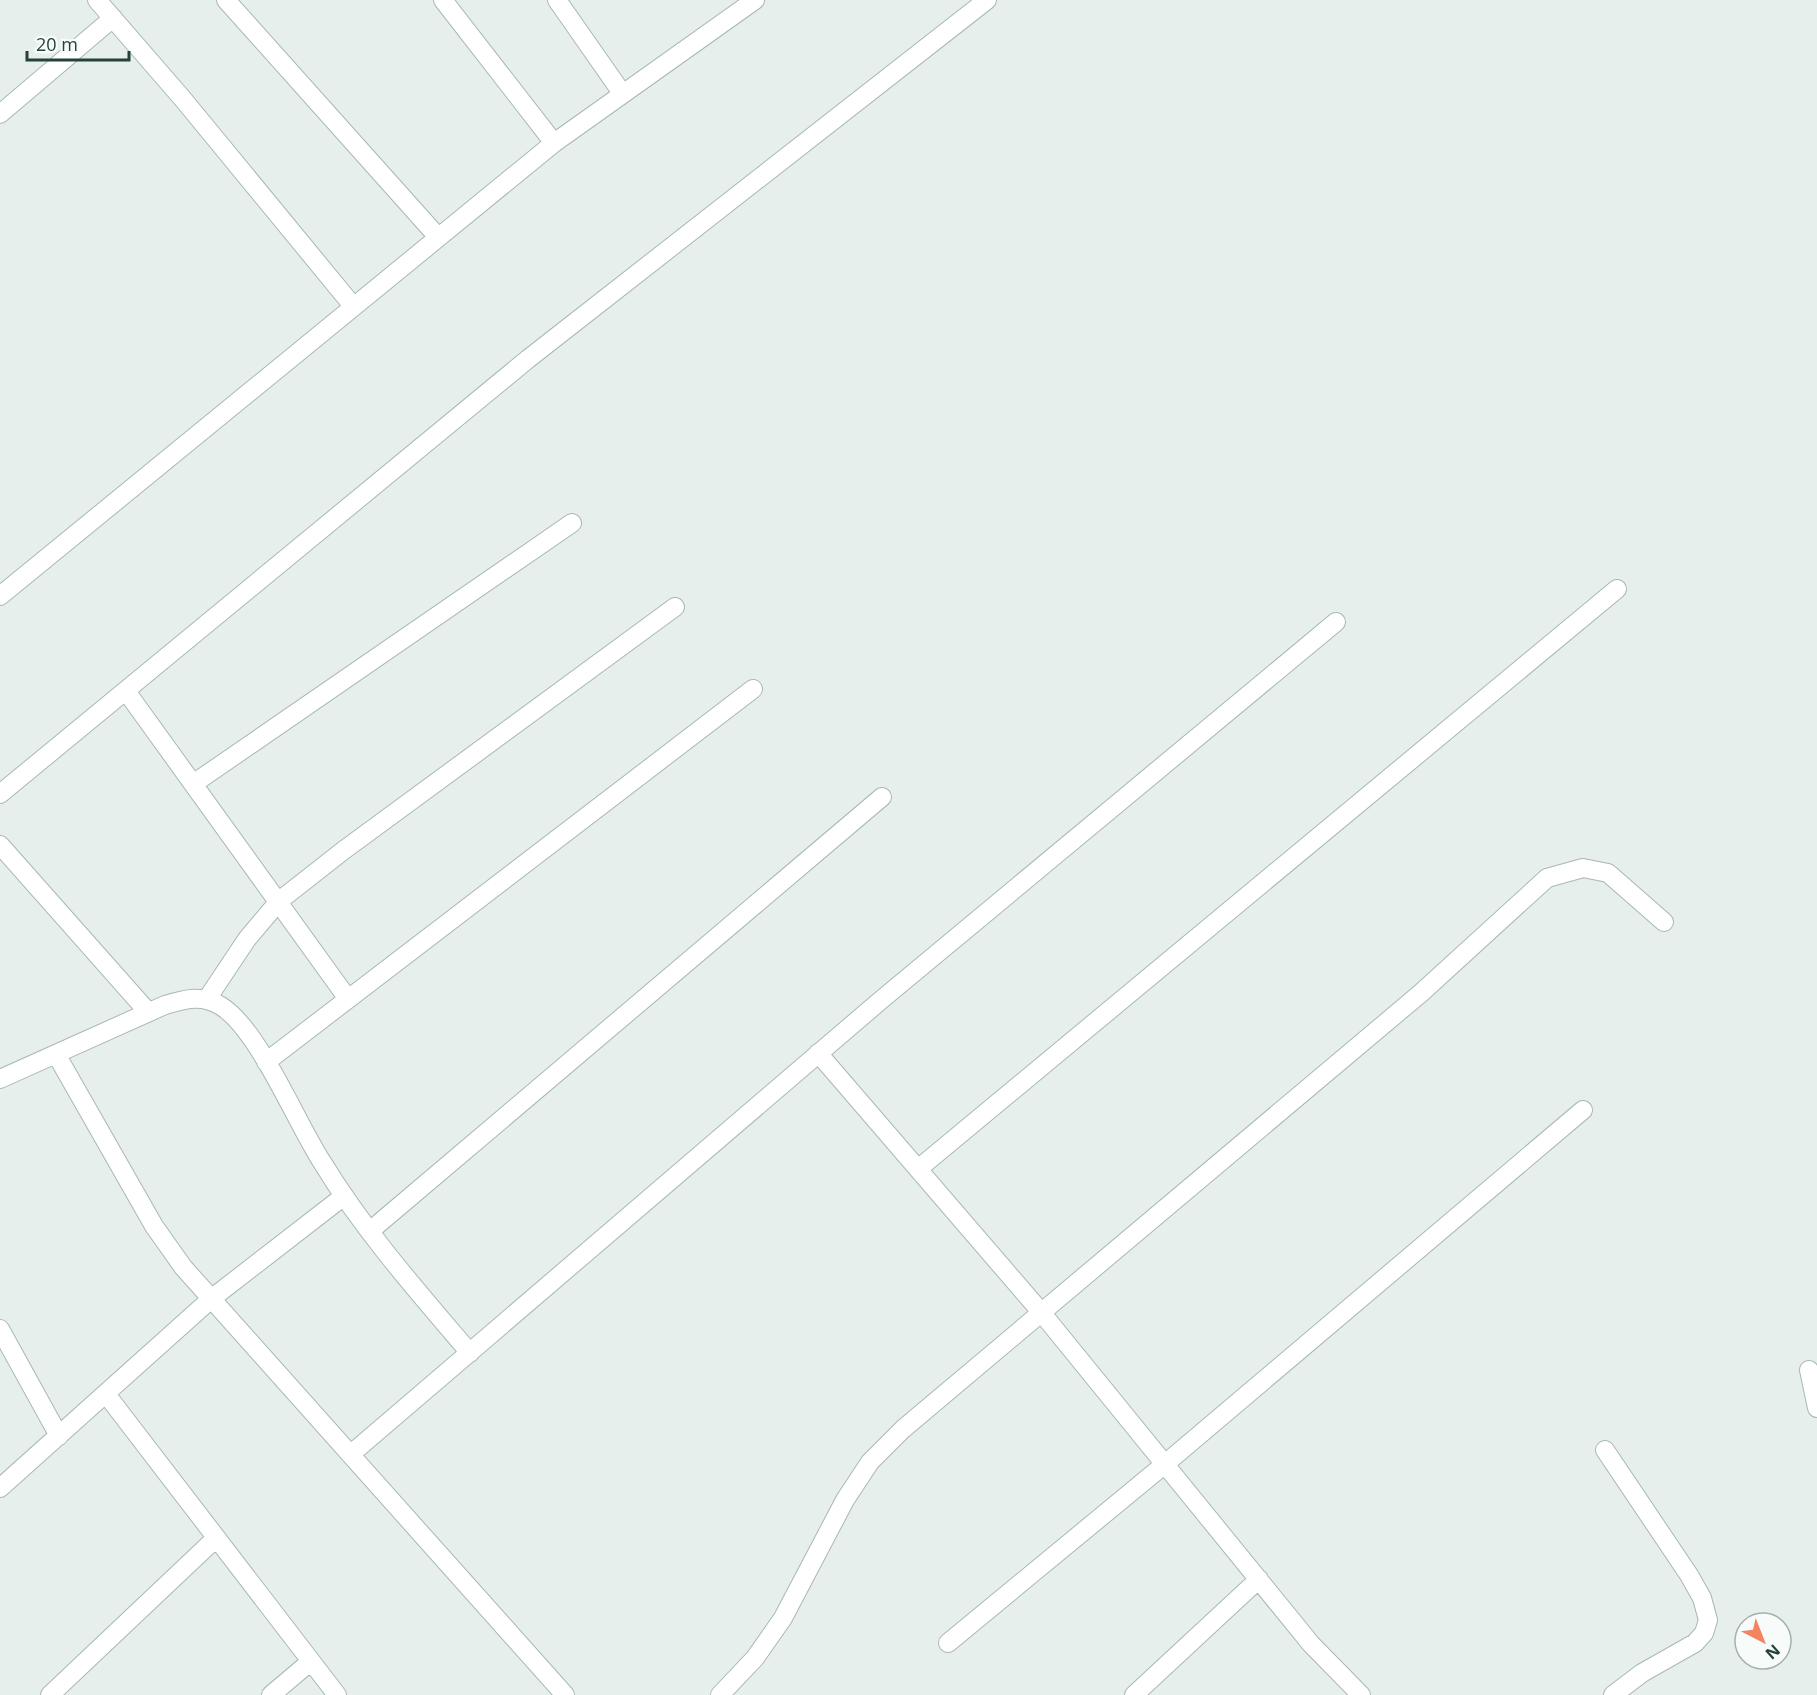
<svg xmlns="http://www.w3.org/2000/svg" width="1817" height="1695" viewBox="0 0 1817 1695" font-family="'Open Sans',sans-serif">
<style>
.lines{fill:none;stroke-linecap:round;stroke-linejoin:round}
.lane-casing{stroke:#a8b8b2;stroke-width:20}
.street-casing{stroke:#a8b8b2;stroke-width:20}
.lane{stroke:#fff;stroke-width:18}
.street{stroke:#fff;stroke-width:18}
</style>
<rect width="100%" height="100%" fill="#e6efeb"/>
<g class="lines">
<defs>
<path id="lane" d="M 1809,1370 L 1817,1408"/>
<path id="street" d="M 97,0 L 182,98 L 353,306
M 226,0 L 438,237
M 443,0 L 554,143
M 557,0 L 622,93
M 0,114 L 113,18
M 0,596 L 554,143 L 755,0
M 126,691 L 348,999
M 193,784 L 572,523
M 0,794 L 528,359 L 987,0
M 0,845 L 148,1012
M 207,999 L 247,939 L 279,901 L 344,850 L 675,607
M 818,1053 L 1041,1312 L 1311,1644 L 1361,1695
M 56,1054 L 154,1226 L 183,1267 L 565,1695
M 266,1062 L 753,689
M 0,1079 L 165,1005 C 185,999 202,994 221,1006 C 259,1030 296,1122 322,1162 C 364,1231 418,1292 470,1353
M 918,1169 L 1617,589
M 370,1231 L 882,797
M 0,1329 L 59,1436
M 106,1394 L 337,1695
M 1605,1450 L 1689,1575 L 1702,1598 L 1708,1620 L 1704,1633 L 1695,1643 L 1642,1673 L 1613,1695
M 351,1454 L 881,1000 L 1336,622
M 0,1488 L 211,1299 L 344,1196
M 948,1643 L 1165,1464 L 1583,1110
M 50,1695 L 216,1538
M 271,1695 L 310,1662
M 720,1695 L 755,1658 L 783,1618 L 845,1500 L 870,1462 L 903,1429 L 1421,993 L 1547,878 L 1583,868 L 1608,873 L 1664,922
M 1134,1695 L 1259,1579"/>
</defs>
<use href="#lane" class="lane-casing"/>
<use href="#street" class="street-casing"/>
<use href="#lane" class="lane"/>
<use href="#street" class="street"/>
</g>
<g transform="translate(1763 1641) rotate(138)"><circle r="28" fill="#f7fbf9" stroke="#a3b1ad" stroke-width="1.5"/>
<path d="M0-4.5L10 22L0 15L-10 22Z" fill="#f4845f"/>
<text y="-9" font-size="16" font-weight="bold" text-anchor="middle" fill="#24423a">N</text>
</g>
<path d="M27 51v9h102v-9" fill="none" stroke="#24423a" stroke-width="3"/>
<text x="36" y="51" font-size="18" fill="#24423a" stroke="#f7fbf9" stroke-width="4.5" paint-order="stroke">20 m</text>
</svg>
